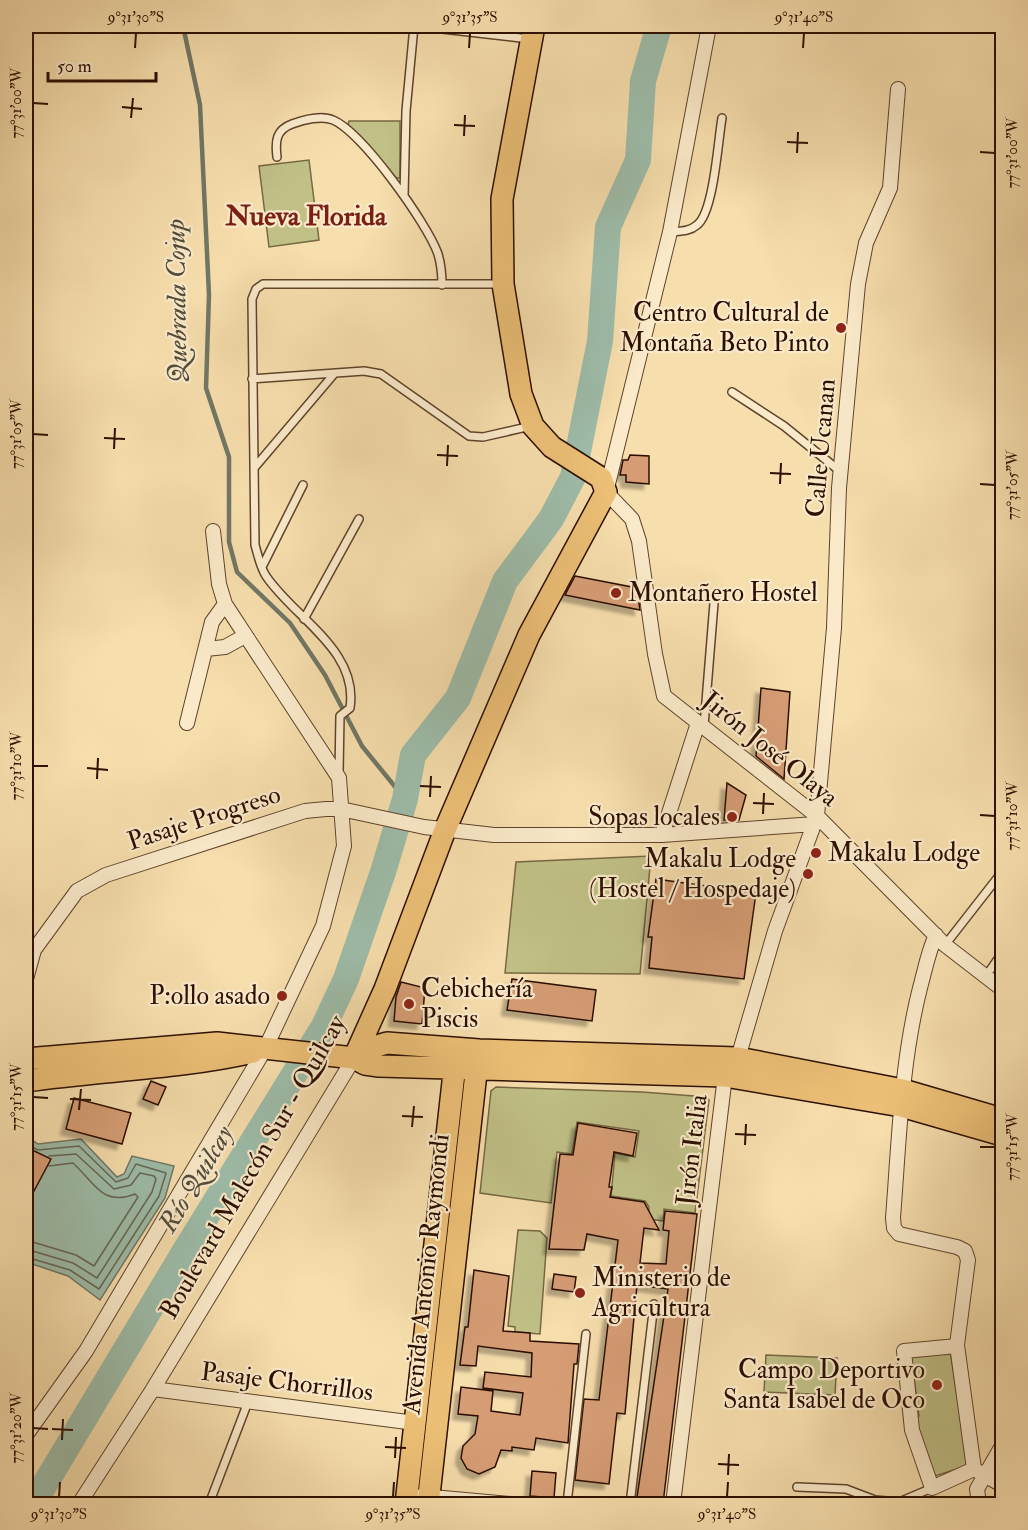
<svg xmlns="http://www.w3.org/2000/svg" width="1028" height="1530" viewBox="0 0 1028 1530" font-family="'IM FELL Double Pica',serif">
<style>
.green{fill:#c0c087;stroke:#766844;stroke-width:1.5}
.water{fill:#9dbca9;stroke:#707765;stroke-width:1.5}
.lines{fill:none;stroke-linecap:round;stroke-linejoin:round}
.shore{stroke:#646654;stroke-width:1.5}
.stream{stroke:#707765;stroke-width:4.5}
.river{stroke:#9dbca9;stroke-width:26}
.building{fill:#d69d74;stroke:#2c0f00;stroke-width:1.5;filter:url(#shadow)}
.service-casing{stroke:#5f432b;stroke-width:10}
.minor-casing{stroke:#5f432b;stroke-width:16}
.primary-casing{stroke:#2c0f00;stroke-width:24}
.service{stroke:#faeaca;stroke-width:7}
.minor{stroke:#faeaca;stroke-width:14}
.primary{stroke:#ecbf76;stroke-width:21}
.ticks{fill:none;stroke:#2c0f00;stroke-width:2}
.poi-dot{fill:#8f2418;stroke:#faeaca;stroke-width:2}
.labels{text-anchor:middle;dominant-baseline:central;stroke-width:4.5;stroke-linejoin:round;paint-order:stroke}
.poi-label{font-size:26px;fill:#2c0f00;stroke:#faeaca;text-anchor:end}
.street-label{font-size:26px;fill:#2c0f00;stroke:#faeaca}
.water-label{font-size:27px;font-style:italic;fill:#544c3b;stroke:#faeaca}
.quarter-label{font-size:28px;font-weight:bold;fill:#7a1f14;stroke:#faeaca}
.neatline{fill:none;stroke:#2c0f00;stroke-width:2}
.ticks-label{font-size:15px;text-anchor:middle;fill:#2c0f00}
</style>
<defs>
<filter id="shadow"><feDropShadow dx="-5.5" dy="5.5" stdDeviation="1.5" flood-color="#0004"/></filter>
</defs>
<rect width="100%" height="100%" fill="#f7dead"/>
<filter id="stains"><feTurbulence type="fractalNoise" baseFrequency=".00333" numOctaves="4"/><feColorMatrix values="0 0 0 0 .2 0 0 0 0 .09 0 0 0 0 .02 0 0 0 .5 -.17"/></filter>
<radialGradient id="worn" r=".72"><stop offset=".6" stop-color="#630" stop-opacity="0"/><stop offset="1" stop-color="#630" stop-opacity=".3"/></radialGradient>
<path class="green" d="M 349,121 L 400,121 L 400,178 L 396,178 L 348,125 Z
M 309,160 L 319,240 L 269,247 L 259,166 Z
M 651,856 L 640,974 L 505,973 L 516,862 Z
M 496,1087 L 642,1092 L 707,1097 L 709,1100 L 695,1213 L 664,1209 L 663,1221 L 648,1219 L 649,1207 L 645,1201 L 611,1196 L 615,1153 L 635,1157 L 639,1131 L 577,1122 L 572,1154 L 557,1152 L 551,1203 L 480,1193 L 491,1091 Z
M 518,1230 L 540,1231 L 547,1238 L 540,1334 L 515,1332 L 515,1327 L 508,1326 Z
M 950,1350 L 967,1461 L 966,1466 L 932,1477 L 914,1417 L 919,1416 L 911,1356 Z
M 766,1355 L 837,1358 L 835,1395 L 764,1392 Z"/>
<path class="water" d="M 26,1137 L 38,1144 L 81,1139 L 117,1177 L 124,1174 L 132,1156 L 174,1166 L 165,1198 L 100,1300 L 68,1276 L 26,1262 Z"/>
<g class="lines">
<path class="shore" d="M 26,1144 L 38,1150 L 79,1146 L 116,1182 L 128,1178 L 136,1164 L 166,1173 L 159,1196 L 99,1289 L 70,1270 L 26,1257
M 26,1240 L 76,1255 L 94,1266 L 138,1197 L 135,1194 C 102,1207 95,1183 73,1163 L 49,1166
M 26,1249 L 73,1263 L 97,1278 L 152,1192 L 156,1179 L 154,1176 L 140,1173 L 131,1185 L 114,1189 L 76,1154 L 49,1156"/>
<path class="stream" d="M 183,26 L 200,105 L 209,295 L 206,388 L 229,457 L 229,542 L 237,572 L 290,623 L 325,675 L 362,746 L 405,799"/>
<path class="river" d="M 33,1504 L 183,1254 L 324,1026 L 346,979 L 383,872 L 405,799 L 413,755 L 458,698 L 505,581 L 551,519 L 573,477 L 600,341 L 608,227 L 638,160 L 643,81 L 659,26"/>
</g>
<path class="building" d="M 630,455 L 649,456 L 649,484 L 626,482 L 626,475 L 620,475 L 623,460 L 628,460 Z
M 575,576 L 637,588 L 640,610 L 565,595 Z
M 761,688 L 790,692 L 784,779 L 756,756 Z
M 727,783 L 746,795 L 739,820 L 724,820 Z
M 656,879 L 756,893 L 744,979 L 649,968 L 652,937 L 648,937 Z
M 512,979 L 596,990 L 592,1021 L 507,1010 Z
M 401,982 L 425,988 L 422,1024 L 394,1021 L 396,997 Z
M 151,1081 L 166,1087 L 158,1105 L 143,1099 Z
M 74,1098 L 131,1113 L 122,1144 L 66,1129 Z
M 578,1123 L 637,1133 L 633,1156 L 614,1152 L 609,1187 L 612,1187 L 610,1197 L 644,1202 L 659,1230 L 644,1228 L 640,1263 L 666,1264 L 669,1231 L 663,1230 L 665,1211 L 697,1214 L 663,1504 L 636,1504 L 668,1289 L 637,1285 L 625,1414 L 617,1413 L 609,1484 L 575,1480 L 584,1399 L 599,1400 L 618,1240 L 587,1234 L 584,1250 L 549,1249 L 560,1154 L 573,1155 Z
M 26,1147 L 51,1159 L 34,1191 L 26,1186 Z
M 474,1270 L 509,1276 L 503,1331 L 530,1333 L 530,1341 L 579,1344 L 577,1364 L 574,1364 L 568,1443 L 536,1438 L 534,1450 L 512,1447 L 512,1451 L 501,1450 L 495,1467 L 479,1474 L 467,1469 L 461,1458 L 463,1446 L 475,1434 L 478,1416 L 458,1414 L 461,1387 L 493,1391 L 491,1411 L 520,1415 L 523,1393 L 483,1388 L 485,1372 L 531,1377 L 532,1353 L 478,1346 L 476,1366 L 460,1365 L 465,1327 L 468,1327 Z
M 554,1274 L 576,1277 L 574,1292 L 552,1289 Z
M 532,1471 L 556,1473 L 554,1498 L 530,1496 Z"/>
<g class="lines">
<defs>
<path id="service" d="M 416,26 L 529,39
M 277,157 C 275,141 276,130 292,124 C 303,120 322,115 333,120 C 362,132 427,223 438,254 C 441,264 442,274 442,285
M 404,196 L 406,111 L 414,26
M 670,232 C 680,231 689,232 697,225 C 714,212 718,140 722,118
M 252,379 L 364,371 L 381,374 L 469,436 L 483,437 L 531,426
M 732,392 L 784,426 L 841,472
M 255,467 L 334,374
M 262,567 L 303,485
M 304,619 L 359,519
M 704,726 L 714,603
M 339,773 L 340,716 L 350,708 C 359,650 294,618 266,576 C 260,567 258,555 255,545 L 252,299 L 256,289 L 263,284 L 501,284
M 945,945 L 1002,872
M 986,976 L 1002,953
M 797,1487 L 846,1489 L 875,1500 L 899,1502 L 932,1488
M 209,1504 L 248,1402
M 567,1504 L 586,1334
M 630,1504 L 654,1304"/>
<path id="minor" d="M 709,26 L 670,232 L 606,492 L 632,519 L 639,541 L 655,654 L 664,696 L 817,816 L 945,945 L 1002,989
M 206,649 L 225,647 L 245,636
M 187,723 L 212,622 L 225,604
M 662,835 L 698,723
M 936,935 C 928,952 925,970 920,988 C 901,1063 899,1142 893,1218 L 894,1228 L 899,1234 L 957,1247 L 965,1251 L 968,1260 L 957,1345 L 974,1469
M 26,979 L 34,950 L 77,891 L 106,875 L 305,811 L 326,809 L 341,809 L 424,827 L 494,835 L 662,835 L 815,824
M 957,1346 L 904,1351 L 912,1430 L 932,1488 L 974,1469 L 1002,1485
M 153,1389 L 415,1423
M 26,1435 L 86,1351 L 265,1049 L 323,926 L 344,846 L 339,778 L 225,604 L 219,584 L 213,531
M 421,1496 L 511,1504
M 79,1504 L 153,1389 L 354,1058
M 673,1504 L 725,1076 L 738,1058 L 775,931 L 817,816 L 834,628 L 839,488 L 858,284 L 866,243 L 890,188 L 898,89
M 979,1504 L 977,1489 L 1002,1446"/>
<path id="primary" d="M 354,1058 L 385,989 L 445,830 L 529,635 L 606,492 L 601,478 L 552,447 L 533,426 L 521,394 L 503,284 L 502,199 L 534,26
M 354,1058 L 370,1048 L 387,1043 L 479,1050 L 738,1058 L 903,1090 L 1002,1119
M 26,1059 L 217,1043 L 354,1058 L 365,1064 L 379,1066 L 725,1076 L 901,1106 L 1002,1135
M 26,1081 C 101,1070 178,1069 253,1052
M 406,1504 L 456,1055
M 428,1504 L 478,1055"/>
</defs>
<use href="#service" class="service-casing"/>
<use href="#minor" class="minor-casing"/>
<use href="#primary" class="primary-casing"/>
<use href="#service" class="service"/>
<use href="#minor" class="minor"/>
<use href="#primary" class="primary"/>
</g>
<path class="ticks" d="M 135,48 L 136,33M 469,48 L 470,33M 803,48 L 804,33M 33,103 L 48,104M 122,107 L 142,109M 131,118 L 133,98M 454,125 L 475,126M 464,136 L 465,115M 787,142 L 808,143M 980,152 L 995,153M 797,153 L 798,132M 33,434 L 48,435M 104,438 L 125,439M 114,449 L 115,428M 437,455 L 458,456M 447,466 L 448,445M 770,473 L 791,474M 780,484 L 781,463M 980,484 L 995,485M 33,766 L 48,766M 87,768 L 108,770M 97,779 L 98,758M 420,786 L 441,787M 430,797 L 431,776M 753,803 L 774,804M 763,814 L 764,793M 980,815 L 995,816M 33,1097 L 48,1098M 70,1099 L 91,1100M 79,1110 L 81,1089M 402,1116 L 423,1117M 412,1127 L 414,1106M 735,1134 L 756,1135M 745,1145 L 746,1124M 980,1147 L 995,1147M 33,1428 L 48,1429M 52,1429 L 73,1430M 62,1440 L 63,1419M 385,1447 L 406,1448M 395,1458 L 396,1437M 718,1464 L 739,1465M 728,1475 L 729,1454M 59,1497 L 60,1482M 393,1497 L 394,1482M 727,1497 L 728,1482"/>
<g class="poi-dot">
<circle cx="841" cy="328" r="6"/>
<circle cx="616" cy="593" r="6"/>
<circle cx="732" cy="817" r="6"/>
<circle cx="816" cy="853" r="6"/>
<circle cx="808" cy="874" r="6"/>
<circle cx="282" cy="996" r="6"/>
<circle cx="409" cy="1004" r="6"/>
<circle cx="580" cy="1293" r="6"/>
<circle cx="937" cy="1385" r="6"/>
</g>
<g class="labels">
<g class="poi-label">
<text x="829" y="313">Centro Cultural de<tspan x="829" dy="30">Montaña Beto Pinto</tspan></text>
<text x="628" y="593" text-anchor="start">Montañero Hostel</text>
<text x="720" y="817">Sopas locales</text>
<text x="828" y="853" text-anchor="start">Makalu Lodge</text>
<text x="796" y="859">Makalu Lodge<tspan x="796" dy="30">(Hostel / Hospedaje)</tspan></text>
<text x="421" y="989" text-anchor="start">Cebichería<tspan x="421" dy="30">Piscis</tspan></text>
<text x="270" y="996">P:ollo asado</text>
<text x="592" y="1278" text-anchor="start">Ministerio de<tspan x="592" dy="30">Agricultura</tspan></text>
<text x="925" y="1370">Campo Deportivo<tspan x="925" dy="30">Santa Isabel de Oco</tspan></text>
</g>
<g class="street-label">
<text transform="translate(821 448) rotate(-85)">Calle Ucanan</text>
<text transform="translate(770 749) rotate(39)">Jirón José Olaya</text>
<text transform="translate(204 818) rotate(-18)">Pasaje Progreso</text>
<text transform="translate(692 1150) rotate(-83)">Jirón Italia</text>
<text transform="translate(253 1167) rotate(-60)">Boulevard Malecón Sur - Quilcay</text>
<text transform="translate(426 1274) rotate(-84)">Avenida Antonio Raymondi</text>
<text transform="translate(287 1382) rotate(7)">Pasaje Chorrillos</text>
</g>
<g class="water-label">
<text transform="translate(177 301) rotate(-91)">Quebrada Cojup</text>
<text transform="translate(196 1179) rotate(-59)">Río Quilcay</text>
</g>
<g class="quarter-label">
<text x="306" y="216">Nueva Florida</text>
</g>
</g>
<rect width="1028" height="1530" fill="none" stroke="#f7dead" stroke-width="66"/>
<path d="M48 72v9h108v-9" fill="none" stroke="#2c0f00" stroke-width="3"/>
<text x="57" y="72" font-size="18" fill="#2c0f00" stroke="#faeaca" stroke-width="4.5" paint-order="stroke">50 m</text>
<rect x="33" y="33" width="962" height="1464" class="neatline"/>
<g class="ticks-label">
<text x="136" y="22">9°31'30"S</text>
<text x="470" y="22">9°31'35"S</text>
<text x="804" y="22">9°31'40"S</text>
<text transform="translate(16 103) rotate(-90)" y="5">77°31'00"W</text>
<text transform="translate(1012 153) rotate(-90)" y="5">77°31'00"W</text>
<text transform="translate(16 434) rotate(-90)" y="5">77°31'05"W</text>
<text transform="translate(1012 485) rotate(-90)" y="5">77°31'05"W</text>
<text transform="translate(16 766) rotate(-90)" y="5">77°31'10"W</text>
<text transform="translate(1012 816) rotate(-90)" y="5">77°31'10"W</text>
<text transform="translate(16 1097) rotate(-90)" y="5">77°31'15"W</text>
<text transform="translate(1012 1147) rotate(-90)" y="5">77°31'15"W</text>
<text transform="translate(16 1428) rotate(-90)" y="5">77°31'20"W</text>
<text x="59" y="1519">9°31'30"S</text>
<text x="393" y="1519">9°31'35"S</text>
<text x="727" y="1519">9°31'40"S</text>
</g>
<rect width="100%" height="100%" filter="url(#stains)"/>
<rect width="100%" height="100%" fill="url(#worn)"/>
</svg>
